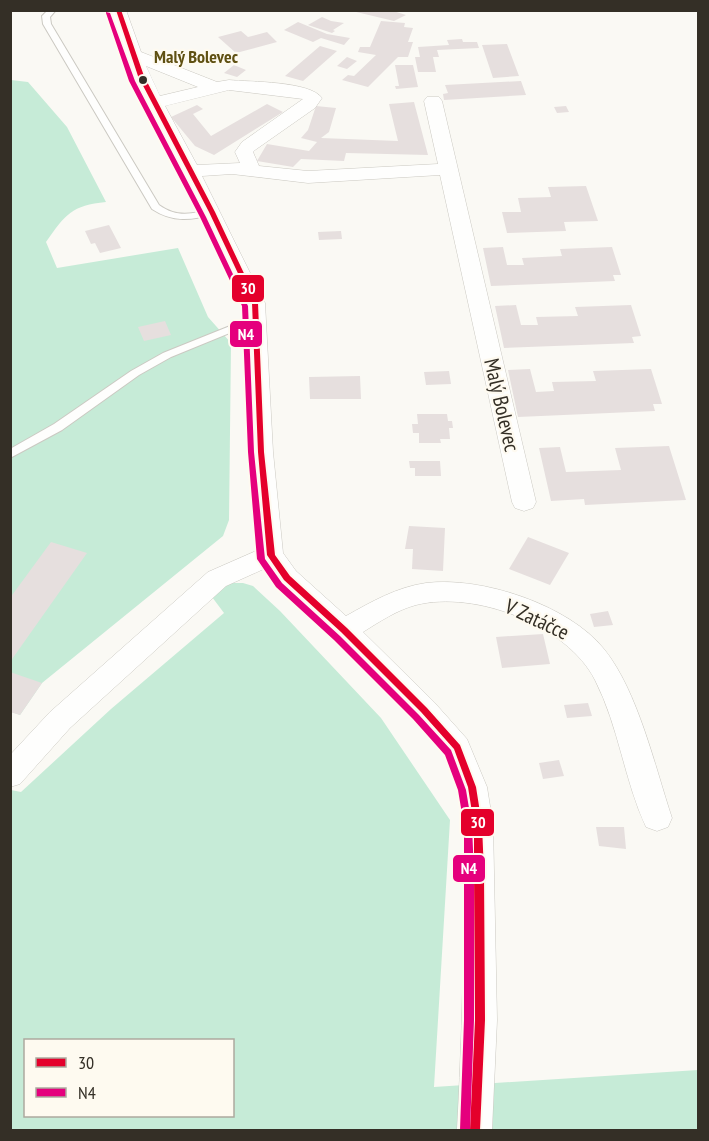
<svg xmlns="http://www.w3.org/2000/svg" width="709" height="1141" viewBox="0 0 709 1141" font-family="'PT Sans Narrow',sans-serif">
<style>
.green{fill:#c6ebd7;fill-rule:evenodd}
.building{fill:#e6dfde}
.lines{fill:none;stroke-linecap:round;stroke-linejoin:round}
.service-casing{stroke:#cbc9c2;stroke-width:2}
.minor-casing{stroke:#cbc9c2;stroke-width:1}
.service{fill:#fefefd;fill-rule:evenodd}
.minor{fill:#fefefd;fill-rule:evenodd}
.bus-1-casing{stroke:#fefaf0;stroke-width:4}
.bus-2-casing{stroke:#fefaf0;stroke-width:4}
.bus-1{fill:#e4002b;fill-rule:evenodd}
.bus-2{fill:#e5007d;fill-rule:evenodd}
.bus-dot{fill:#342f26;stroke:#fefaf0;stroke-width:2}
.labels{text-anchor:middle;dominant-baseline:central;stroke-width:4.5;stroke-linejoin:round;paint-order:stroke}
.far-neighbourhood-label{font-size:18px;font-weight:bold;fill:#5f5012;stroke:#fefaf0}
.street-label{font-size:21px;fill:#342f26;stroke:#fefaf0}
.line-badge{stroke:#fefaf0;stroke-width:2}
.badge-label{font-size:16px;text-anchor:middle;font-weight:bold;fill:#fff}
</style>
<rect width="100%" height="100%" fill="#faf9f4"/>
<path class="green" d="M 11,80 L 28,82 L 67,127 L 106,202 C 72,205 65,215 46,242 L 57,268 L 178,248 L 208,317 L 231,343 L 229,520 L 223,536 L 42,683 L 20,715 L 12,712 L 11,714 Z
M 229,583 L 243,583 L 253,586 L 280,611 L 381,718 L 450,820 L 434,1087 L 698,1070 L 698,1130 L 11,1130 L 11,790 L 21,792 L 111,709 L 224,613 L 212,597 ZM 26,1040 L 232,1040 L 232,1116 L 26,1116 Z"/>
<path class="building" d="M 390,10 L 406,15 L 394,21 L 352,11 Z
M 322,17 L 331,21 L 344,23 L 333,30 L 335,31 L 332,33 L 308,25 Z
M 381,21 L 405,23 L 404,27 L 413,28 L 408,42 L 413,42 L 408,57 L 398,57 L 368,87 L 342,80 L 348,75 L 354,76 L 376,55 L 358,52 L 360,47 L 370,47 Z
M 298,22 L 327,34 L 350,38 L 344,45 L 321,38 L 313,42 L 284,30 Z
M 241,31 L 248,37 L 267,32 L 277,42 L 236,53 L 218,37 Z
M 462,39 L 463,42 L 477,42 L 479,48 L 437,50 L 439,57 L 433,57 L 436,72 L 418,72 L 415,57 L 420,57 L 418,47 L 449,45 L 447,40 Z
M 507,44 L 519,76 L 493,78 L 482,45 Z
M 320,46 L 337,51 L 303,81 L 285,76 Z
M 347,57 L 357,61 L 347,69 L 337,66 Z
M 234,65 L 246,70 L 237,77 L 224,73 Z
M 395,65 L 413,65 L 418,87 L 396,89 L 395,86 L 399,86 Z
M 521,81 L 526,95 L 444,100 L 443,94 L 448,93 L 445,85 Z
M 414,102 L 428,155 L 346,153 L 344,161 L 301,159 L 293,167 L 257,161 L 267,144 L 309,151 L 317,142 L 301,138 L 308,130 L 316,106 L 336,108 L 329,132 L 321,138 L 398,141 L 389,104 Z
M 267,104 L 283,112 L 214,155 L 195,146 L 171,117 L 197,105 L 203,109 L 193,114 L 211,136 Z
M 566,106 L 569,112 L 557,113 L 554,107 Z
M 586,186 L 598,221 L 564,222 L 566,231 L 507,233 L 502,212 L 521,212 L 518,198 L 551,197 L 548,187 Z
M 109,225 L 121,248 L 100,253 L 95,243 L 91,244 L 85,231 Z
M 341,231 L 342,239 L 319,240 L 318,232 Z
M 503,247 L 507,265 L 524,265 L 522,258 L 562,256 L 560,249 L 612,247 L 621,275 L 613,275 L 615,281 L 491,286 L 483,248 Z
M 516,305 L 521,325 L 538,325 L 536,317 L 578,316 L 575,307 L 631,305 L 641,336 L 632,337 L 634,343 L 504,348 L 495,306 Z
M 165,321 L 171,335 L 144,341 L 138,327 Z
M 530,369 L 536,392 L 554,391 L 552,382 L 596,381 L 593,371 L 651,369 L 662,404 L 653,404 L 655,411 L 518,417 L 508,370 Z
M 449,371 L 451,384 L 426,385 L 424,372 Z
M 360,376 L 361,399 L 310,399 L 309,377 Z
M 417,414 L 447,414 L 448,421 L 452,421 L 453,428 L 449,428 L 450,439 L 440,439 L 441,443 L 419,443 L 419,433 L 413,433 L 412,424 L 418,424 Z
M 669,446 L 686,500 L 585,505 L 584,499 L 551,501 L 539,448 L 560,447 L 566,472 L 621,470 L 615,448 Z
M 409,461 L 440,461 L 441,476 L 415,476 L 415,468 L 410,468 Z
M 409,526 L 445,528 L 443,571 L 412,569 L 413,549 L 405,549 Z
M 528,537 L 569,553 L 550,585 L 509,569 Z
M 51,542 L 87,553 L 10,662 L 10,598 Z
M 608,611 L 613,625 L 594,627 L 590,614 Z
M 543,634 L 550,664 L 502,668 L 496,637 Z
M 10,672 L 42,683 L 20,715 L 10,712 Z
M 588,703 L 592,716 L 567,718 L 564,705 Z
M 559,760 L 564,776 L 543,779 L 539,763 Z
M 596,827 L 624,827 L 626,849 L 599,846 Z"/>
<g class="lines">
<defs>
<path id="service" d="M 48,10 L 56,10 L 50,17 L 51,24 L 159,205 C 177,218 192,214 212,209 L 217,212 L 215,214 C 192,220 173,223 152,209 L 43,24 L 42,16 Z
M 255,316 L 259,317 L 259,321 L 171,357 L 139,375 L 62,430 L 10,458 L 10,449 L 54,424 L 131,371 L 163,353 Z"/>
<path id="minor" d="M 110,10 L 126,10 L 141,52 L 217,82 L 229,80 C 250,82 310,81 322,98 L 315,108 L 255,150 L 253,152 L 259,166 L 308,171 L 438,164 L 424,101 L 427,97 L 439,97 L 442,101 L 536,502 L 533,508 L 524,511 L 515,508 L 512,502 L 440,175 L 308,183 L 232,174 L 202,176 L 265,303 L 273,452 L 283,553 L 296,571 L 346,616 C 371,602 397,587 426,583 C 481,576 569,605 604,649 C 638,691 655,767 672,818 L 668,827 L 657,831 L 646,827 C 624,780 619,727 595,680 C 567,625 475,590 416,605 C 397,610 379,622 363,632 L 434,702 L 467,739 L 487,787 L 493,825 L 494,873 L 497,1020 L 492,1130 L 457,1130 C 461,1060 463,991 464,921 C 464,879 469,784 443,751 C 411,710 371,672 333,636 C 310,614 284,594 266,568 L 226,586 L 70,728 L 20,784 L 10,787 L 10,755 L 50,712 L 208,572 L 258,550 L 249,452 L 245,303 L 202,212 L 132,76 ZM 146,66 L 198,87 L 160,96 ZM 229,90 L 303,99 L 242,142 L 235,152 L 240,163 L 197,165 L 165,106 Z"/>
</defs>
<use href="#service" class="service-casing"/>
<use href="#minor" class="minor-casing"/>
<use href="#service" class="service"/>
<use href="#minor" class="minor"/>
<defs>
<path id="bus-1" d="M 116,10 L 121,10 L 144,76 L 215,212 L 258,303 L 264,452 L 275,555 L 290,576 L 347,628 L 427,708 L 460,745 L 476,787 L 482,825 L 484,873 L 485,1020 L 480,1130 L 470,1130 L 475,1020 L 474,873 L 474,825 L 468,787 L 454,749 L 421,712 L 341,632 L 284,580 L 267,555 L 258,452 L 252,303 L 209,212 L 138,76 Z"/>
<path id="bus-2" d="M 106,12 L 110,13 L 135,81 L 206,217 L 248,306 L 254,452 L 265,559 L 282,583 L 340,636 L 419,715 L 451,750 L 466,790 L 472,826 L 474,873 L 474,1020 L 470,1130 L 460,1130 L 464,1020 L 464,826 L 458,790 L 445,755 L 413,719 L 334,640 L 276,587 L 257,559 L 248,452 L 242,306 L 200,217 L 129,81 L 106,13 Z"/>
</defs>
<use href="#bus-1" class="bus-1-casing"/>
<use href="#bus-2" class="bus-2-casing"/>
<use href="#bus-1" class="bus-1"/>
<use href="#bus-2" class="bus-2"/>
</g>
<circle class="bus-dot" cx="143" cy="80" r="5"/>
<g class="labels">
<g class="far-neighbourhood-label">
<text x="196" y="56">Malý Bolevec</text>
</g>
<g class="street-label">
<text transform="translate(502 405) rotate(77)">Malý Bolevec</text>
<text transform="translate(537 619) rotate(25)">V Zatáčce</text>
</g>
</g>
<g class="line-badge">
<rect x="231" y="274" width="34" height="29" rx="6" fill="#e4002b"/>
<rect x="229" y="320" width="34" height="28" rx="6" fill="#e5007d"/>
<rect x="460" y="808" width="35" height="29" rx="6" fill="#e4002b"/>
<rect x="452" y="854" width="34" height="29" rx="6" fill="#e5007d"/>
</g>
<g class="badge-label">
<text x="248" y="294">30</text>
<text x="246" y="340">N4</text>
<text x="478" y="828">30</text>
<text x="469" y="874">N4</text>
</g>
<rect width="709" height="1141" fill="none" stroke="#342f26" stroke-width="24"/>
<rect x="24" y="1039" width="210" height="78" fill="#fefaf0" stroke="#ada99f" stroke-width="1.5"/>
<rect x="36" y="1058" width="30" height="9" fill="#e4002b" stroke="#ada99f" stroke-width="1.5"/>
<text x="78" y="1069" font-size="18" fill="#342f26">30</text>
<rect x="36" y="1088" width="30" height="9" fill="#e5007d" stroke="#ada99f" stroke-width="1.5"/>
<text x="78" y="1099" font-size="18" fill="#342f26">N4</text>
</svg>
